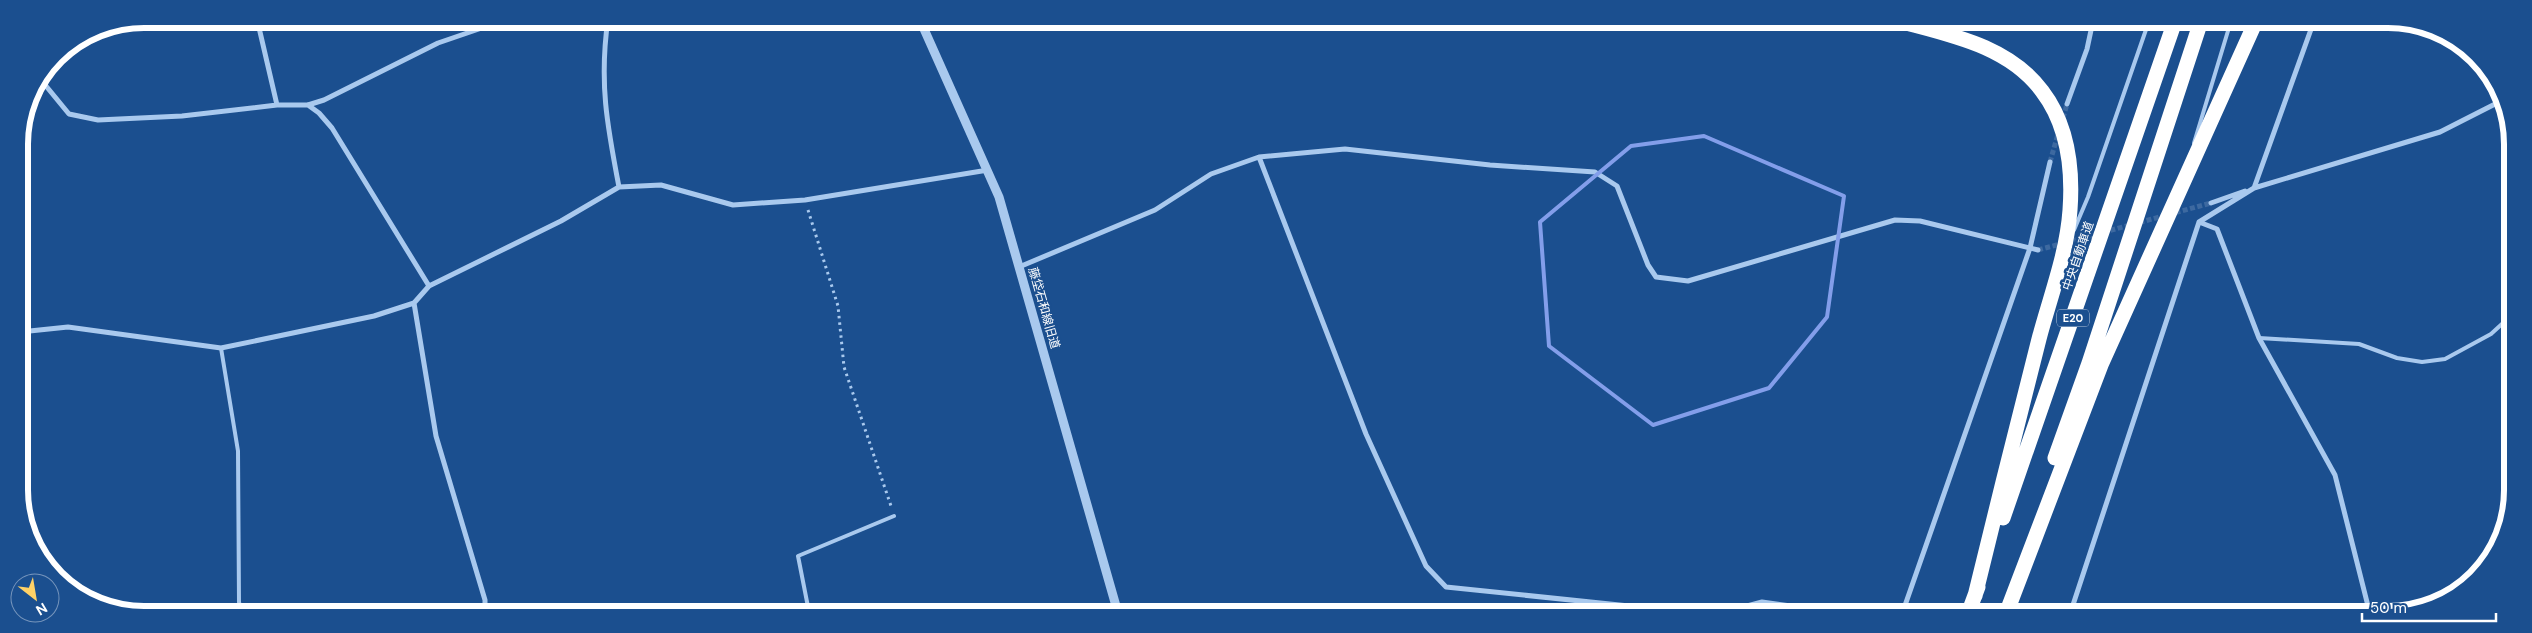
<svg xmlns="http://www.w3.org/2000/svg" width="2532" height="633" viewBox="0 0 2532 633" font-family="'DM Sans','Noto Sans JP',sans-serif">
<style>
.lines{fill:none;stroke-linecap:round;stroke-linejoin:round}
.minor-tunnel{stroke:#3d69a0;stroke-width:5;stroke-dasharray:5 2.5;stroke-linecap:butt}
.path{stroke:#a9c9ee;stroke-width:3;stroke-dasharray:2.5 4;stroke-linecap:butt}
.service{stroke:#a9c9ee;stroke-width:4}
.minor{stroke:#a9c9ee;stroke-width:5}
.tertiary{stroke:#a9c9ee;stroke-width:9}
.motorway{stroke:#fff;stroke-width:15}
.marked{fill:none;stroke:#839eea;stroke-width:4;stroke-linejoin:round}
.labels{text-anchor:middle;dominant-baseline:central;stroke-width:5;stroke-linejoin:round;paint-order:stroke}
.shield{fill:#1b4f8f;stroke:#bbcadd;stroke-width:1}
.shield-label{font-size:11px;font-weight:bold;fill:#fff}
.street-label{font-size:12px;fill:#fff;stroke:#1b4f8f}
.rim{fill:none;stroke:#fff;stroke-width:6}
</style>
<rect width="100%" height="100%" fill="#1b4f8f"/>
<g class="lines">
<path class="minor-tunnel" d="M 2063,118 L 2067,104
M 2050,162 L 2058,134
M 2038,250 L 2211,203"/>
<path class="path" d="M 808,210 L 838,306 L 844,367 L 891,506"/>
<path class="service" d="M 2194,143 L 2231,21
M 2074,230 L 2088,197 L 2149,21
M 2259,338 L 2359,344 L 2397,358 L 2422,362 L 2445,359 L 2491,334 L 2503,323 L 2511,321
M 221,348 L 238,451 L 239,602 L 241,612
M 809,612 L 798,556 L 894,516"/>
<path class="minor" d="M 257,19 L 277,105
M 608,19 C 599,82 607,125 619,187
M 35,84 L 46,86 L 69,114 L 98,120 L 182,116 L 277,105 L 308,105 L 324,100 L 438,43 L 508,19
M 2067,104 L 2087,49 L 2093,21
M 308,105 L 319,113 L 332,128 L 429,286
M 1259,157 L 1366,434 L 1426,566 L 1446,587 L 1696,613
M 2254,188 L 2440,132 L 2501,101
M 2211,203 L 2245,191
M 2199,222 L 2217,229 L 2259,338 L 2335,475 L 2370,614
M 1019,267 L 1155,210 L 1211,174 L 1259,157 L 1345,149 L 1490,165 L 1595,172 L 1617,186 L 1648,265 L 1656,277 L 1688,281 L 1895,220 L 1920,221 L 2038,250
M 414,303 L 436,436 L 485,600 L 485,612
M 20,332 L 68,327 L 221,348 L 374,316 L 414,303 L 429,286 L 561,221 L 619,187 L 661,185 L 733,205 L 805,200 L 988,170
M 1721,613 L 1762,602 L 1843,613
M 1902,614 L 2030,248 L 2050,162
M 2070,614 L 2199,222 L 2254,188 L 2314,21"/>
<path class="tertiary" d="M 920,20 L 999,197 L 1118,613"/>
<path class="motorway" d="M 1899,21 C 1951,35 2009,46 2042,91 C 2068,125 2073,169 2070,210 C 2067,254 2050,297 2039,339 C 2017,425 1996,510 1975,596
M 2055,458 L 2089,363 L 2201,21
M 2003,518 L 2175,21
M 1968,614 L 1978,587
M 2006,614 L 2101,365 L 2256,21"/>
</g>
<path class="marked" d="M 1704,136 L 1844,196 L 1827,317 L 1769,388 L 1653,425 L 1549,346 L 1540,222 L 1631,146 Z"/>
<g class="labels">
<rect class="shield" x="2057" y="309.5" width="32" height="17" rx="4"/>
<g class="shield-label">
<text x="2073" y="318">E20</text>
</g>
<g class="street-label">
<text transform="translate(2078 256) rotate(-71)">中央自動車道</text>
<text transform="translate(1044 308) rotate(74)">藤垈石和線旧道</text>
</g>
</g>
<path d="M0 0H2532V633H0ZM144 28H2388A116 116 0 0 1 2504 144V490A116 116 0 0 1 2388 606H144A116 116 0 0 1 28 490V144A116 116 0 0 1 144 28Z" fill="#1b4f8f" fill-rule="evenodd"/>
<path class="rim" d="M144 28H2388A116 116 0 0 1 2504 144V490A116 116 0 0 1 2388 606H144A116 116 0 0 1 28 490V144A116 116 0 0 1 144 28Z"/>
<g transform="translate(35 598) rotate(149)"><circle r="24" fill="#1b4f8f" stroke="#7695bc"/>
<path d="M0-4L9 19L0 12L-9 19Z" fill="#ffd166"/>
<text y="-8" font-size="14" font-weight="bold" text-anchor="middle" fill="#ffffff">N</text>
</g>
<path d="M2362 613v8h134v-8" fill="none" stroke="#ffffff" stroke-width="2.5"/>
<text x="2370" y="613" font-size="15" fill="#ffffff" stroke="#1b4f8f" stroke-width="4" paint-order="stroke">50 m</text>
</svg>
